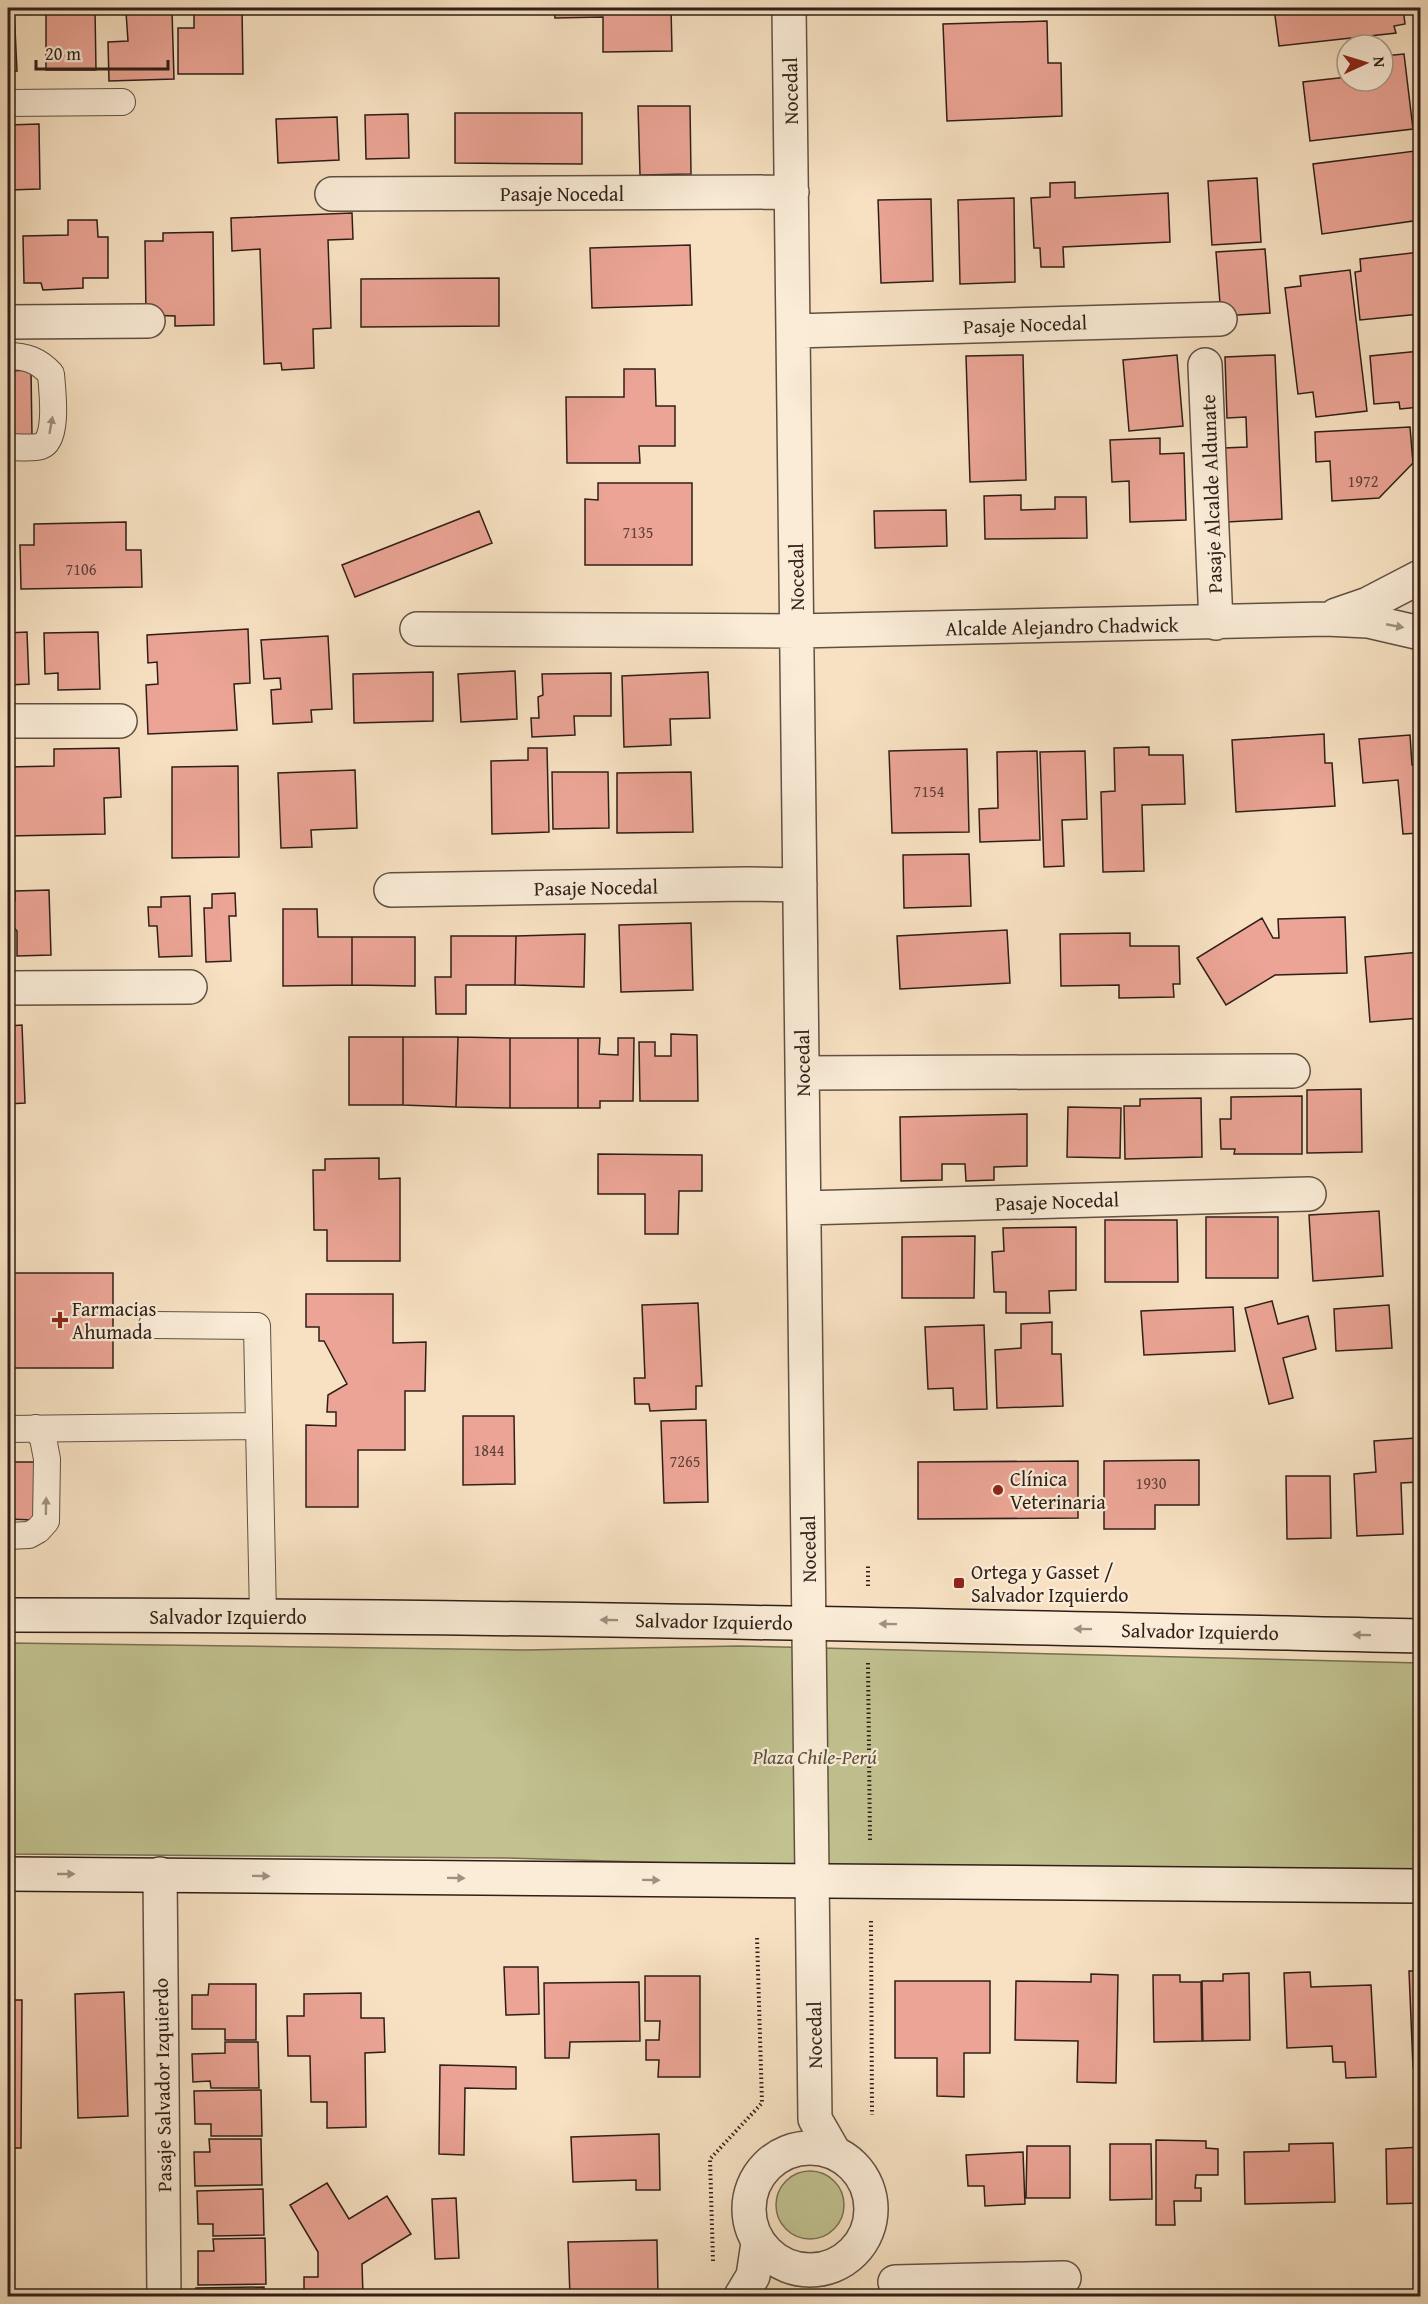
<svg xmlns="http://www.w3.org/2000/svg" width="1428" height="2304" viewBox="0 0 1428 2304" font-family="'Gentium Book Plus',serif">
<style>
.green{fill:#c1c290;stroke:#787054;stroke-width:1.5}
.building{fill:#eba495;stroke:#2f1f18;stroke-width:1.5}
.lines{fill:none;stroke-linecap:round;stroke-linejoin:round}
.lane-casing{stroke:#615042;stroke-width:28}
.street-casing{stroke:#615042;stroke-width:36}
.secondary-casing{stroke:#2f1f18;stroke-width:36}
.path{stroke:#2f1f18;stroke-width:4;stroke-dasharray:1.5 3;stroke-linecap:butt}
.lane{stroke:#faecd7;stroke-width:26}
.street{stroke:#faecd7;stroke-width:33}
.secondary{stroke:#faecd7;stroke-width:33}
.oneway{fill:#9f9081}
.poi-dot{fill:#8f2418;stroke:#faecd7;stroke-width:2}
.labels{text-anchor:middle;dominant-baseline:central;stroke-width:4.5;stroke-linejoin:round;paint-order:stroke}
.number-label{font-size:16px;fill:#5e4037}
.street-label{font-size:20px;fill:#2f1f18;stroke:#faecd7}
.poi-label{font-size:20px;fill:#2f1f18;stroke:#faecd7;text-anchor:start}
.park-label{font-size:20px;font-style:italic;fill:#5b503c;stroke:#faecd7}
</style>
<rect width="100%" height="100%" fill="#f7e1c2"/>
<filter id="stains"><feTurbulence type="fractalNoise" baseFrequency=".00333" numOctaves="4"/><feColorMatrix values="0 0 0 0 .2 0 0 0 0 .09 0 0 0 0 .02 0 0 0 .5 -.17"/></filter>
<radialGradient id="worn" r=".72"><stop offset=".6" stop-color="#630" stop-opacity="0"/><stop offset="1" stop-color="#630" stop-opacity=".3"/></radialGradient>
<path class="green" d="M 8,1643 L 525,1650 L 739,1646 L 1420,1663 L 1420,1869 L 744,1865 L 507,1858 L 8,1854 Z
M776 2205a34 34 0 1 1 68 0a34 34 0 1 1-68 0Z"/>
<path class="building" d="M 8,8 L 14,8 L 17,71 L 8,72 Z
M 194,8 L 242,8 L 243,74 L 178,74 L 178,28 L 194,28 Z
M 554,8 L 671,8 L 672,51 L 603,52 L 603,17 L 555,18 Z
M 1274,8 L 1403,8 L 1405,24 L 1394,26 L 1396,33 L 1279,46 Z
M 46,9 L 95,9 L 96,70 L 46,70 Z
M 172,11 L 174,79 L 109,81 L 108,42 L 128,41 L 126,12 Z
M 1047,21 L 1048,63 L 1061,63 L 1062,116 L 947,121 L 943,24 Z
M 1404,54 L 1413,129 L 1310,141 L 1303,82 L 1347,77 L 1347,81 L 1383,81 L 1383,56 Z
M 638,106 L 690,106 L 691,174 L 640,175 Z
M 455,113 L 582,113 L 582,164 L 455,163 Z
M 408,114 L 409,158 L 366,159 L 365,115 Z
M 337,117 L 339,160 L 278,163 L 276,119 Z
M 39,124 L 40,189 L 8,190 L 8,125 Z
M 1415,151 L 1420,193 L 1420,220 L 1322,234 L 1313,164 Z
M 1257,178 L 1261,242 L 1212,245 L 1208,181 Z
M 1075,182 L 1075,198 L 1168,193 L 1170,242 L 1063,247 L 1064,267 L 1041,267 L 1040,248 L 1034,248 L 1031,198 L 1050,197 L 1050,183 Z
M 1014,198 L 1015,282 L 960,284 L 958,200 Z
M 931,199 L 933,281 L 881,283 L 878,200 Z
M 352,213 L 353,239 L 328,240 L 331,328 L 313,329 L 314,368 L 282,370 L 281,363 L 264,364 L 260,249 L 232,251 L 231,218 Z
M 68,220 L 97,220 L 98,237 L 108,237 L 108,278 L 83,278 L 83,288 L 43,290 L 41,283 L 24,283 L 23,236 L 68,235 Z
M 213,232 L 214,325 L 175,326 L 175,316 L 146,315 L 145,241 L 163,241 L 163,233 Z
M 690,245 L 692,305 L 592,308 L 590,248 Z
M 1265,249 L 1270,313 L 1221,316 L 1216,252 Z
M 1420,252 L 1420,314 L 1360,320 L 1355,272 L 1361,271 L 1360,259 Z
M 1350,270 L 1367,411 L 1316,417 L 1313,392 L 1298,394 L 1285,288 L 1301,286 L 1300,276 Z
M 499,278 L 499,326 L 361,327 L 361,279 Z
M 1420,351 L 1420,407 L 1400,409 L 1399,402 L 1374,404 L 1370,356 Z
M 1023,355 L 1026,480 L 970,482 L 966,356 Z
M 1177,355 L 1183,426 L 1129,431 L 1123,360 Z
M 1275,355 L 1282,519 L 1227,522 L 1224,448 L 1247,447 L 1246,417 L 1227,418 L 1225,357 Z
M 624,369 L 655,369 L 656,406 L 675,406 L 675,446 L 639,446 L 640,463 L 567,463 L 566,397 L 624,397 Z
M 31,370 L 32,436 L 8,437 L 8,371 Z
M 1410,427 L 1413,463 L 1379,498 L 1332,501 L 1330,461 L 1316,462 L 1315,432 Z
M 1160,438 L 1160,454 L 1184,453 L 1186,520 L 1130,522 L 1129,481 L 1112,482 L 1110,440 Z
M 598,483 L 692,483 L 692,565 L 585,565 L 585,499 L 598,500 Z
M 1021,495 L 1021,510 L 1055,509 L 1055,497 L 1086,497 L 1087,538 L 985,539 L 984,496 Z
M 946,510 L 947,546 L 875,548 L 874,511 Z
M 479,511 L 492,543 L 355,597 L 342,565 Z
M 126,522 L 126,550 L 141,550 L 142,587 L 21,589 L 20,545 L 34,545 L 34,524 Z
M 248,629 L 250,683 L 234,684 L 237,730 L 148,734 L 146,685 L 158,684 L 157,662 L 148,663 L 147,635 Z
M 27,632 L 29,684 L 8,685 L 8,633 Z
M 98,632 L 100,689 L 58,690 L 58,673 L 45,674 L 44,633 Z
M 328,636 L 332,709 L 311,710 L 312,722 L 273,724 L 271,690 L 281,689 L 280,678 L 264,679 L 261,640 Z
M 515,671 L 517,719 L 461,722 L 458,674 Z
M 433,672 L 433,721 L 354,723 L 353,674 Z
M 708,672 L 710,718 L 670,719 L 671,745 L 624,747 L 622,676 Z
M 611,673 L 611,716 L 574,716 L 575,735 L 532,737 L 531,718 L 539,718 L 538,697 L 543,695 L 542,674 Z
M 1324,734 L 1325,763 L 1332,763 L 1335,806 L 1236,812 L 1232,740 Z
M 1410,735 L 1412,765 L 1420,764 L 1420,833 L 1403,834 L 1398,780 L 1363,783 L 1359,739 Z
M 1149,747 L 1149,755 L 1183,755 L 1185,804 L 1142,805 L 1144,871 L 1103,872 L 1101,792 L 1115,791 L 1114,748 Z
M 119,748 L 121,797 L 104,798 L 105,834 L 8,836 L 8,767 L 54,766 L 54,749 Z
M 528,748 L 547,748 L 549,832 L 492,834 L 491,761 L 528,760 Z
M 967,749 L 969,832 L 892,833 L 889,751 Z
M 1037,751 L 1040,840 L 980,842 L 979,809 L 998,808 L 997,752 Z
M 1085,751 L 1087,819 L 1062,820 L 1064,866 L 1044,867 L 1040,752 Z
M 238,766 L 239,857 L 172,858 L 172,767 Z
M 355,770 L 357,828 L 311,830 L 312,847 L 281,848 L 278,773 Z
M 552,772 L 608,772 L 609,828 L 553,829 Z
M 691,772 L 693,832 L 617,833 L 617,773 Z
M 969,854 L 971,906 L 904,908 L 903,855 Z
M 49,890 L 51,955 L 17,956 L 17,931 L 8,921 L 8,908 L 15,901 L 15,891 Z
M 235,893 L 236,916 L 229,916 L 231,961 L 206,962 L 204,908 L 212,908 L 212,894 Z
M 190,896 L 192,956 L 159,957 L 157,926 L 149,926 L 148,907 L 161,907 L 161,897 Z
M 283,909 L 317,909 L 318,937 L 352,937 L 352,985 L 283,986 Z
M 1345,917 L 1347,973 L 1275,975 L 1226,1005 L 1197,958 L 1262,918 L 1273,938 L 1279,938 L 1278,919 Z
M 691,923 L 693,990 L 621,992 L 619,925 Z
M 1007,930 L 1010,983 L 900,989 L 897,936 Z
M 1130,933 L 1130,946 L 1179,946 L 1180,984 L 1173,984 L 1174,997 L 1119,998 L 1119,985 L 1061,986 L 1060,934 Z
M 585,934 L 584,987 L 515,985 L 516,936 Z
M 451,936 L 516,936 L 515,985 L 466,985 L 466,1014 L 436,1014 L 435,977 L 451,977 Z
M 352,937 L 415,937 L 415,986 L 352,985 Z
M 1420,952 L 1420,1018 L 1370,1022 L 1365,957 Z
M 22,1025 L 25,1103 L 8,1104 L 8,1026 Z
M 671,1034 L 697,1035 L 698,1101 L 640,1101 L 639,1042 L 655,1042 L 655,1056 L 671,1056 Z
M 349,1037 L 403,1037 L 403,1105 L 349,1105 Z
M 403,1037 L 458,1037 L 456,1107 L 403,1105 Z
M 458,1037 L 510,1038 L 510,1108 L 456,1107 Z
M 510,1038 L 578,1038 L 578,1108 L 510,1108 Z
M 578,1038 L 600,1038 L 599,1054 L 618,1055 L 618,1038 L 634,1038 L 633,1101 L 600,1101 L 600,1108 L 578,1108 Z
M 1361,1089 L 1362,1152 L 1307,1153 L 1307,1090 Z
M 1302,1096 L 1302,1154 L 1234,1154 L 1235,1149 L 1221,1149 L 1220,1119 L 1231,1119 L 1231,1097 Z
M 1201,1098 L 1202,1157 L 1125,1159 L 1124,1106 L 1140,1106 L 1140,1099 Z
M 1068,1107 L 1121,1108 L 1120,1158 L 1067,1157 Z
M 1027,1114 L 1027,1166 L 994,1167 L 994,1180 L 966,1181 L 965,1164 L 942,1164 L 942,1180 L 901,1181 L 900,1117 Z
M 598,1154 L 702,1155 L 702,1191 L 679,1191 L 678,1234 L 645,1234 L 645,1194 L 598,1194 Z
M 379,1158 L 379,1179 L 400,1178 L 400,1261 L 327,1261 L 327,1230 L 314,1230 L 313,1170 L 325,1170 L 325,1159 Z
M 1379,1211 L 1383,1276 L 1313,1281 L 1309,1215 Z
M 1206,1217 L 1278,1217 L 1278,1278 L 1206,1278 Z
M 1105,1220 L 1177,1220 L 1178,1282 L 1105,1282 Z
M 1076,1227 L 1076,1290 L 1049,1291 L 1050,1313 L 1006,1313 L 1006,1292 L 994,1292 L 992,1252 L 1004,1251 L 1003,1228 Z
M 975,1236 L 974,1298 L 902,1298 L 902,1237 Z
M 8,1273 L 113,1273 L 113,1368 L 8,1368 Z
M 306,1294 L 393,1294 L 393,1343 L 426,1342 L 425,1391 L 405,1391 L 405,1450 L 358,1450 L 358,1507 L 306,1507 L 306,1425 L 336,1426 L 336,1412 L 327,1412 L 328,1395 L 347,1384 L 324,1341 L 319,1341 L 319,1327 L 306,1327 Z
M 1272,1301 L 1278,1324 L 1308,1316 L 1316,1349 L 1283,1358 L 1293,1398 L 1269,1404 L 1245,1308 Z
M 698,1303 L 702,1386 L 696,1386 L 696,1409 L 650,1411 L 649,1404 L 635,1404 L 634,1378 L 645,1378 L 642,1305 Z
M 1389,1305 L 1392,1348 L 1336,1351 L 1334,1309 Z
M 1233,1307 L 1235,1351 L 1144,1355 L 1141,1311 Z
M 1052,1322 L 1052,1354 L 1061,1354 L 1063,1406 L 997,1408 L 995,1350 L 1021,1348 L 1021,1324 Z
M 984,1325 L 987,1409 L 954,1410 L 953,1388 L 928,1389 L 925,1327 Z
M 463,1416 L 514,1416 L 515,1484 L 463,1485 Z
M 706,1420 L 708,1502 L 664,1503 L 661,1421 Z
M 1416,1438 L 1419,1482 L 1401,1483 L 1403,1534 L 1357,1536 L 1354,1474 L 1376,1472 L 1374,1441 Z
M 1199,1460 L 1199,1505 L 1155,1505 L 1155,1529 L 1104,1529 L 1104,1461 Z
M 1078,1461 L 1078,1518 L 918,1519 L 918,1462 Z
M 8,1462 L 35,1462 L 34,1520 L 8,1519 Z
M 1286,1476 L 1330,1476 L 1331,1538 L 1287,1539 Z
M 504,1967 L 538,1967 L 539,2014 L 506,2015 Z
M 1409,1971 L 1420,1971 L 1420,2067 L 1413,2067 Z
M 1310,1972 L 1311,1987 L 1371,1985 L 1376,2077 L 1346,2078 L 1345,2062 L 1333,2062 L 1332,2046 L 1287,2048 L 1284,1973 Z
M 1249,1973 L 1250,2040 L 1203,2041 L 1202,1981 L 1223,1981 L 1223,1974 Z
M 1091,1974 L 1118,1975 L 1116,2083 L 1077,2082 L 1078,2041 L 1015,2040 L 1016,1981 L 1091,1982 Z
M 1153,1975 L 1180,1975 L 1180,1982 L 1201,1982 L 1202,2041 L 1154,2042 Z
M 645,1976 L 700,1976 L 700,2077 L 658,2077 L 659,2060 L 646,2060 L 646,2040 L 659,2040 L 660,2021 L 645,2021 Z
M 895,1981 L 990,1981 L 990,2053 L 964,2053 L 964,2097 L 937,2096 L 937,2058 L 895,2058 Z
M 639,1982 L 640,2041 L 570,2042 L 569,2058 L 545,2058 L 544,1983 Z
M 209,1984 L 256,1984 L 256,2040 L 225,2040 L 225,2029 L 192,2029 L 192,1995 L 208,1995 Z
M 124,1992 L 128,2116 L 78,2118 L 75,1994 Z
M 361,1993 L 361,2018 L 384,2018 L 385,2052 L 365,2053 L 366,2127 L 327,2128 L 327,2102 L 311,2102 L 310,2056 L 288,2056 L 287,2016 L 304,2016 L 304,1994 Z
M 8,2000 L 22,2000 L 21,2148 L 8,2148 Z
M 225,2042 L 258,2042 L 259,2088 L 211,2088 L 210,2081 L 193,2082 L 192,2054 L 225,2053 Z
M 440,2065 L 516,2067 L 516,2089 L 465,2088 L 464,2155 L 439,2154 Z
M 261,2090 L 262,2136 L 211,2136 L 211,2124 L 195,2124 L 194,2091 Z
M 659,2134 L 660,2190 L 636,2190 L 636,2180 L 573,2182 L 571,2137 Z
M 209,2139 L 261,2139 L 262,2185 L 195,2186 L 194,2152 L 210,2152 Z
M 1156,2140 L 1206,2141 L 1206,2148 L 1218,2149 L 1218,2175 L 1196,2175 L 1195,2188 L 1201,2188 L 1201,2201 L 1174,2201 L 1175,2225 L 1156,2225 Z
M 1333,2143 L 1335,2202 L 1245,2204 L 1244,2152 L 1289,2151 L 1289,2144 Z
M 1110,2144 L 1151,2144 L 1152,2199 L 1110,2200 Z
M 1027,2146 L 1070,2146 L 1070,2198 L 1026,2198 Z
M 1420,2147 L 1420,2203 L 1387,2204 L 1386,2149 Z
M 1023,2152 L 1025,2204 L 985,2206 L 984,2186 L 968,2186 L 966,2155 Z
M 327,2183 L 349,2219 L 387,2196 L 411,2234 L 362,2264 L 363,2296 L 304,2296 L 304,2277 L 318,2277 L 318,2252 L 290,2205 Z
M 263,2189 L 264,2235 L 213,2236 L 213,2224 L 198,2224 L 197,2191 Z
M 456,2198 L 459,2258 L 435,2259 L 432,2199 Z
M 265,2238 L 266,2284 L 198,2285 L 198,2251 L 214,2251 L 213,2239 Z
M 657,2240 L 658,2296 L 570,2296 L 568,2242 Z
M 264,2287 L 264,2296 L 197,2296 L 196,2288 Z"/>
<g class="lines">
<defs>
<path id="lane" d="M 8,103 L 122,102
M 8,356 C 26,356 38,360 51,374 C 52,389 59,440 41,446 C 32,449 17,447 8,447
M 259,1426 L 263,1615
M 8,1429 L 259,1426 L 257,1326 L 152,1325
M 8,1536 L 29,1535 L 38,1530 L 46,1521 L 47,1459 L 43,1438 L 35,1428"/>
<path id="street" d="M 789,8 L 815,2119 L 834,2152
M 332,194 L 792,192
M 8,322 L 148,321
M 794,331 L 1220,319
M 1205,365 L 1216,623
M 1336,615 L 1368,604 L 1420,577
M 417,629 L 797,631 L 1326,619 L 1368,621 L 1420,633
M 8,721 L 120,721
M 391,890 L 747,884 L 800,885
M 8,988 L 190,987
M 802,1073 L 1293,1071
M 804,1208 L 1309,1194
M 160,1874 L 164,2296
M749 2209a61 61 0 1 1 122 0a61 61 0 1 1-122 0Z
M 895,2282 L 1064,2278
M 741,2296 L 753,2276 L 758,2243"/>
<path id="secondary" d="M 8,1615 C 479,1615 950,1626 1420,1636
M 8,1874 L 1420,1886"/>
</defs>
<use href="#lane" class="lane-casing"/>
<use href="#street" class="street-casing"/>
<use href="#secondary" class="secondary-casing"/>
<path class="path" d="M 868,1586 L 868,1566
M 868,1663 L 870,1841
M 871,1921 L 872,2115
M 713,2261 L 710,2159 L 762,2103 L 757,1937"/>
<use href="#lane" class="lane"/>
<use href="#street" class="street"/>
<use href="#secondary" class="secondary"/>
</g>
<defs><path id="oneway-solid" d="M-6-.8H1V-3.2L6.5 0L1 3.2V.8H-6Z" transform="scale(1.5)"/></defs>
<g class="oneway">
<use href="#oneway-solid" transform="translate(51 425) rotate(-80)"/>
<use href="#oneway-solid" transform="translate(1395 626) rotate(11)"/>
<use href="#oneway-solid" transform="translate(46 1506) rotate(-89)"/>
<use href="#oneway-solid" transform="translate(609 1620) rotate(-179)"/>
<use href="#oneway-solid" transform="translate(888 1624) rotate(-179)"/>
<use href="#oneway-solid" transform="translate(1083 1629) rotate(-179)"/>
<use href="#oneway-solid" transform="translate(1362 1635) rotate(-179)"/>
<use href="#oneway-solid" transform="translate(66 1874)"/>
<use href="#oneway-solid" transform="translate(261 1876) rotate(1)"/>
<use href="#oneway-solid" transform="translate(456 1878) rotate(1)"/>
<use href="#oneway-solid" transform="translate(651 1880) rotate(1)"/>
</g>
<g class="poi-dot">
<path d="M57 1311h6v6h6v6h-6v6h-6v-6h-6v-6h6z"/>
<circle cx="998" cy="1490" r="6"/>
<rect x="953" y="1577" width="12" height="12" rx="3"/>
</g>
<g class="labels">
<g class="number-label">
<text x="1363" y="481">1972</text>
<text x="638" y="532">7135</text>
<text x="81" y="569">7106</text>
<text x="929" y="791">7154</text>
<text x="489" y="1450">1844</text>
<text x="685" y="1461">7265</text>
<text x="1151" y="1483">1930</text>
</g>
<g class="street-label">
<text transform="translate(790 91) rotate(-91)">Nocedal</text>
<text x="562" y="193">Pasaje Nocedal</text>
<text transform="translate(1025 324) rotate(-2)">Pasaje Nocedal</text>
<text transform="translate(1211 494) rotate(-92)">Pasaje Alcalde Aldunate</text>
<text transform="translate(796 577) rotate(-91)">Nocedal</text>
<text transform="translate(1062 626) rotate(-1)">Alcalde Alejandro Chadwick</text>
<text transform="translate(596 887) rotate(-1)">Pasaje Nocedal</text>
<text transform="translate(802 1063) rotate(-91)">Nocedal</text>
<text transform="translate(1057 1201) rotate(-2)">Pasaje Nocedal</text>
<text transform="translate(808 1549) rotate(-91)">Nocedal</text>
<text x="228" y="1616">Salvador Izquierdo</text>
<text transform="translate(714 1621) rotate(1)">Salvador Izquierdo</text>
<text transform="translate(1200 1631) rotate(1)">Salvador Izquierdo</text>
<text transform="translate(814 2035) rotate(-91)">Nocedal</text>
<text transform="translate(162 2085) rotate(-91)">Pasaje Salvador Izquierdo</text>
</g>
<g class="poi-label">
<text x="72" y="1308">Farmacias<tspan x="72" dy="23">Ahumada</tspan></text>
<text x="1010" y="1478">Clínica<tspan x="1010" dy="23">Veterinaria</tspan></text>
<text x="971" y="1571">Ortega y Gasset /<tspan x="971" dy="23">Salvador Izquierdo</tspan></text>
</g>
<g class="park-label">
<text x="815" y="1756">Plaza Chile-Perú</text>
</g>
</g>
<rect width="1428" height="2304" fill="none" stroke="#f7e1c2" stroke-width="30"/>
<rect x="9" y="9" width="1410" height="2286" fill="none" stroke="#2f1f18" stroke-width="3"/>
<rect x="15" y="15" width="1398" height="2274" fill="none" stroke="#2f1f18" stroke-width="1.5"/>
<g transform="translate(1365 63) rotate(86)"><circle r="28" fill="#faecd7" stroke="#a99a8b" stroke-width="1.5"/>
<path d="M0-4.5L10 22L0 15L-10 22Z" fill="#8f2418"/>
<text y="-9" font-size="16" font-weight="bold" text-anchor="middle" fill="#2f1f18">N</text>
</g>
<path d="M36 60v9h132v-9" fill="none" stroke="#2f1f18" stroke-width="3"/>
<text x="45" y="60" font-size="18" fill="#2f1f18" stroke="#faecd7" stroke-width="4.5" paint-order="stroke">20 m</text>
<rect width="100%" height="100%" filter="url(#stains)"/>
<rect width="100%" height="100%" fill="url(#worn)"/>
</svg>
